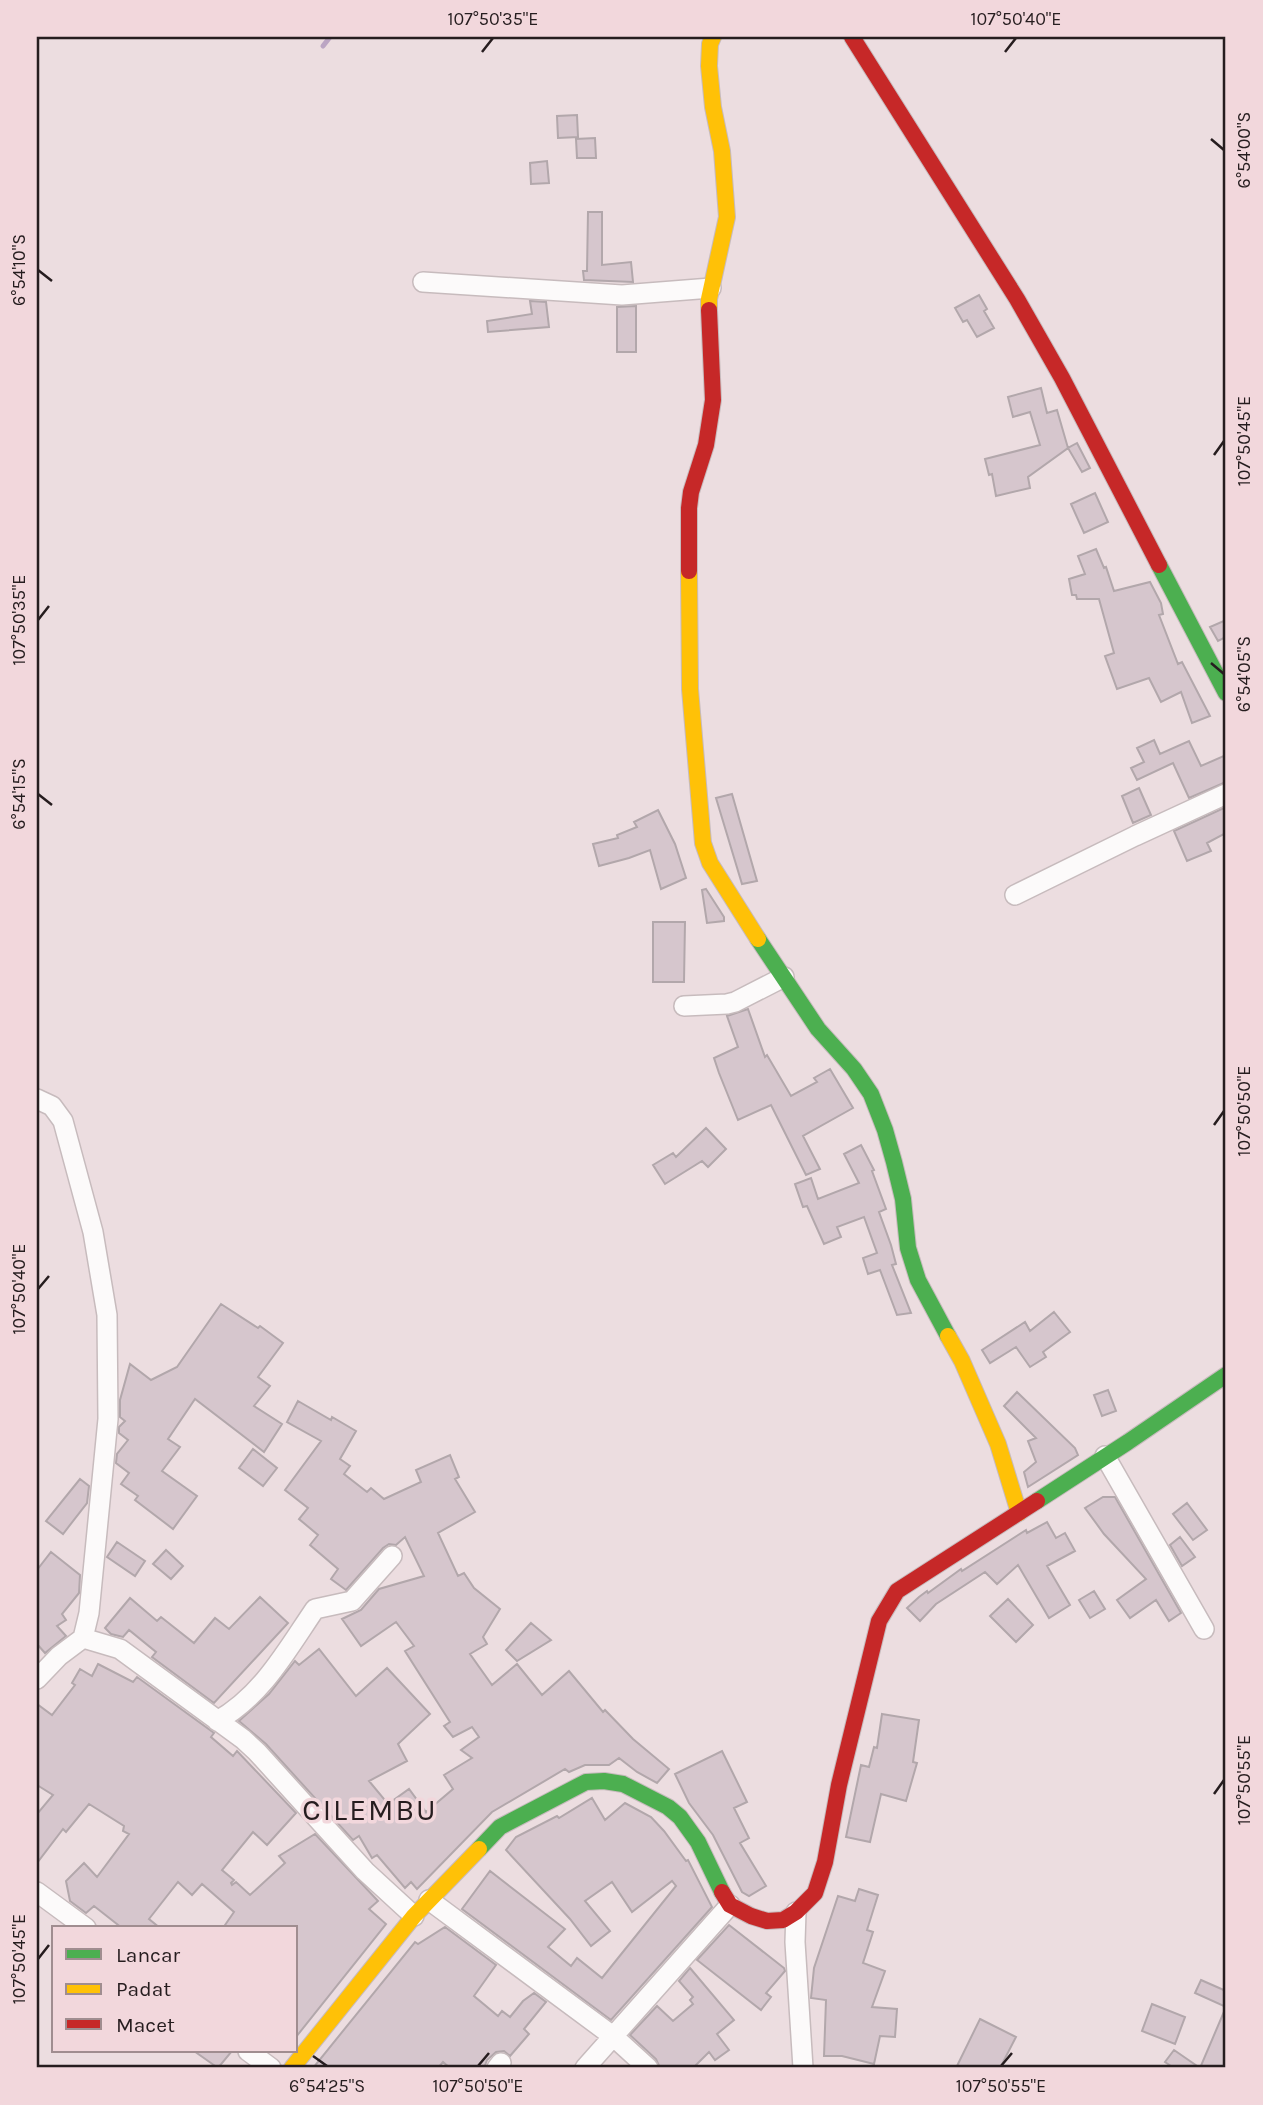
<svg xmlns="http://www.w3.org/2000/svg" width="1263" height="2105" viewBox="0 0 1263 2105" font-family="Karla,sans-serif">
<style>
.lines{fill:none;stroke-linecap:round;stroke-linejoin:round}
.stream{stroke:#bba5c3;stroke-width:5}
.building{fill:#d6c6cd;stroke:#b2a7ab;stroke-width:2}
.street-casing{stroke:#c7bbbd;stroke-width:22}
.fast-casing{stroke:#c7bbbd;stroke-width:18}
.slow-casing{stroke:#c7bbbd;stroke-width:18}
.jam-casing{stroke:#c7bbbd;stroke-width:18}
.street{stroke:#fcfafa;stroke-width:19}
.fast{stroke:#4caf50;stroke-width:16}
.slow{stroke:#ffc107;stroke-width:16}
.jam{stroke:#c62828;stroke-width:16}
.ticks{fill:none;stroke:#261d1f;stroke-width:2.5}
.labels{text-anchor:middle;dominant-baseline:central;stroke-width:7;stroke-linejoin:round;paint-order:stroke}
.quarter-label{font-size:30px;letter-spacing:2px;fill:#261d1f;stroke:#f2d7dc}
.neatline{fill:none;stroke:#261d1f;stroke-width:2.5}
.ticks-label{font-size:18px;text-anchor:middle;fill:#261d1f}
</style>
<rect width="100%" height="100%" fill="#ecdde0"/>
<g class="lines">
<path class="stream" d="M 323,46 L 330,37"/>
</g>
<path class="building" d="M 577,115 L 578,137 L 558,138 L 557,116 Z
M 595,138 L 596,158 L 577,158 L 576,139 Z
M 547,161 L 549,183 L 531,184 L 530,163 Z
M 588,212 L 602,212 L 602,265 L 631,262 L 633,282 L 584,280 L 583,271 L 587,271 Z
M 979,295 L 987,309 L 984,311 L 994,328 L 977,337 L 967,320 L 963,322 L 955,308 Z
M 530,301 L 546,302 L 549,327 L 488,332 L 487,321 L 532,314 Z
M 636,306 L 636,352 L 617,352 L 617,307 Z
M 1041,388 L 1047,413 L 1057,410 L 1068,448 L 1028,477 L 1030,488 L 996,496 L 992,474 L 989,475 L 985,459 L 1040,445 L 1030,412 L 1013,417 L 1008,397 Z
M 1077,443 L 1090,468 L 1082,472 L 1068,448 Z
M 1095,493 L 1108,522 L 1084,533 L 1071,504 Z
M 1096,549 L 1104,568 L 1106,567 L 1114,591 L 1150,582 L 1161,603 L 1163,614 L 1159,615 L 1178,664 L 1182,662 L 1210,716 L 1192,723 L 1181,692 L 1161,702 L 1149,678 L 1117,689 L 1105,656 L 1114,653 L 1099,599 L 1077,599 L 1076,595 L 1072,595 L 1069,579 L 1085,574 L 1078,556 Z
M 1226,620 L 1226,637 L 1218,641 L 1210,627 Z
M 1154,740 L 1160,754 L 1189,741 L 1201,766 L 1226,755 L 1226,782 L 1189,798 L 1173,763 L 1137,780 L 1131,768 L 1144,762 L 1137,748 Z
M 1139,788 L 1151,815 L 1133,823 L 1122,796 Z
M 732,794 L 757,881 L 742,884 L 716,798 Z
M 1226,807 L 1226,833 L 1207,843 L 1211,851 L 1187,861 L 1174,831 Z
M 658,810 L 675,844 L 686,878 L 661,889 L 650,850 L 629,858 L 599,866 L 593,844 L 618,838 L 617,835 L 637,827 L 634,822 Z
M 706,889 L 724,917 L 724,921 L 707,923 L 702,890 Z
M 653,922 L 685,922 L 684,982 L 653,982 Z
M 748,1009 L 765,1057 L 767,1055 L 791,1096 L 817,1082 L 814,1078 L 830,1069 L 853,1108 L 803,1136 L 820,1169 L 806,1175 L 771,1105 L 738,1120 L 719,1073 L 714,1058 L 738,1047 L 727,1016 Z
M 706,1128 L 726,1149 L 708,1167 L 702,1161 L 665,1184 L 653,1165 L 673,1153 L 676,1157 Z
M 861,1145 L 874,1170 L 872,1171 L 886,1209 L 879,1212 L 891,1245 L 896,1264 L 892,1265 L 911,1313 L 897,1315 L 880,1270 L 868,1274 L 863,1258 L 877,1253 L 864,1217 L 837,1227 L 841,1237 L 824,1244 L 807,1206 L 803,1207 L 795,1184 L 811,1178 L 818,1199 L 859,1183 L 844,1154 Z
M 221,1304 L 258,1328 L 260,1326 L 283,1343 L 258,1377 L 270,1386 L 254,1406 L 282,1424 L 264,1452 L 195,1399 L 168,1439 L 180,1447 L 162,1471 L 197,1496 L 173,1529 L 135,1500 L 138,1496 L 121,1484 L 129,1473 L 116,1463 L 117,1454 L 128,1440 L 119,1433 L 119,1427 L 125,1421 L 120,1417 L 120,1400 L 130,1364 L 151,1380 L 177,1367 Z
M 1054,1312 L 1070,1332 L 1043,1352 L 1046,1357 L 1030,1367 L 1016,1347 L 990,1363 L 982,1350 L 1025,1322 L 1030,1331 Z
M 1108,1390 L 1116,1411 L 1102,1416 L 1094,1395 Z
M 1017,1392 L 1075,1448 L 1078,1455 L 1028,1487 L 1024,1472 L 1036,1462 L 1028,1441 L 1036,1438 L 1004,1406 Z
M 298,1401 L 331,1420 L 332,1417 L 356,1431 L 340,1459 L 350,1466 L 344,1474 L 367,1492 L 371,1488 L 384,1499 L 421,1482 L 416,1470 L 450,1455 L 459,1477 L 455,1479 L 475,1512 L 438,1533 L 458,1576 L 464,1573 L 474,1588 L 500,1609 L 483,1637 L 487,1644 L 470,1654 L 492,1685 L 517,1664 L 542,1695 L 569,1671 L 603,1712 L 605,1710 L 633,1739 L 669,1769 L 657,1783 L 637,1772 L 619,1758 L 609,1765 L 585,1765 L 569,1772 L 565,1769 L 492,1812 L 417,1889 L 411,1882 L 405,1888 L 377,1855 L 372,1858 L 359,1836 L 353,1840 L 266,1744 L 239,1721 L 269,1694 L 295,1661 L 299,1665 L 319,1649 L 356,1696 L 387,1668 L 430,1714 L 398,1744 L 407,1761 L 369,1781 L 388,1804 L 409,1789 L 426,1812 L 453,1789 L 444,1775 L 472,1758 L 461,1750 L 479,1737 L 472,1727 L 453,1737 L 444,1726 L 450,1722 L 405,1651 L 414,1646 L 396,1622 L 361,1646 L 342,1619 L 361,1610 L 379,1589 L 424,1576 L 405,1537 L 396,1545 L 389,1544 L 383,1548 L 346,1590 L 331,1579 L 338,1569 L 310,1545 L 318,1535 L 299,1519 L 308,1508 L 285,1490 L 321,1441 L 287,1422 Z
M 253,1449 L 277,1468 L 263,1486 L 239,1468 Z
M 80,1479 L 89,1486 L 87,1503 L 63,1534 L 46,1521 Z
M 1103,1497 L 1115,1497 L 1181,1613 L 1169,1621 L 1156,1600 L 1130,1618 L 1117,1600 L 1146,1579 L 1104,1534 L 1085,1508 Z
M 1187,1503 L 1207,1530 L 1193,1540 L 1173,1514 Z
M 1047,1522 L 1056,1538 L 1065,1533 L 1075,1551 L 1047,1566 L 1070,1605 L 1049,1618 L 1018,1565 L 997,1584 L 985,1572 L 936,1604 L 920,1621 L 907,1608 L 919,1597 L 927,1591 L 928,1593 L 961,1569 L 962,1571 L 1026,1530 L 1027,1533 Z
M 1180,1537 L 1195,1557 L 1182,1566 L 1170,1545 Z
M 117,1542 L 145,1561 L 135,1576 L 107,1557 Z
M 166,1550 L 183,1566 L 171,1579 L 153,1564 Z
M 51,1552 L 80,1575 L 79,1593 L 62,1614 L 66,1620 L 57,1626 L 66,1636 L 45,1653 L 37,1644 L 37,1570 Z
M 1094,1591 L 1105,1609 L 1090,1618 L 1079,1600 Z
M 260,1597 L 288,1623 L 214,1703 L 152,1657 L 156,1652 L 129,1630 L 123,1637 L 111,1634 L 105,1628 L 130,1598 L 157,1621 L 161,1617 L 194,1643 L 215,1618 L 229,1629 Z
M 1008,1599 L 1033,1625 L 1016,1642 L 990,1616 Z
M 531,1623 L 551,1640 L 517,1661 L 506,1650 Z
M 98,1664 L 133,1682 L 137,1677 L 214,1733 L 211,1737 L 233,1756 L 237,1751 L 296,1813 L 267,1845 L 253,1832 L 222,1870 L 234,1880 L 231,1883 L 232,1885 L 236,1882 L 250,1895 L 285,1863 L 279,1856 L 315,1834 L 378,1901 L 369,1909 L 386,1924 L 296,2037 L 296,1928 L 223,1928 L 234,1912 L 202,1884 L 192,1895 L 178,1882 L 149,1919 L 160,1928 L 122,1928 L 94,1906 L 86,1913 L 70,1901 L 66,1881 L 84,1863 L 97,1877 L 129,1834 L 123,1831 L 124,1826 L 89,1804 L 66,1832 L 63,1829 L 37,1863 L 37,1814 L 53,1795 L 37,1785 L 37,1704 L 52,1715 L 75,1685 L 72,1683 L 80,1669 L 92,1676 Z
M 882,1714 L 919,1720 L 913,1762 L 917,1763 L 906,1801 L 881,1794 L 870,1842 L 846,1837 L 861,1765 L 869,1767 L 874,1747 L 877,1748 Z
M 722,1751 L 747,1802 L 734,1808 L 749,1838 L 740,1843 L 766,1886 L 749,1896 L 742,1892 L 713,1835 L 689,1803 L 675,1774 Z
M 592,1798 L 605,1820 L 625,1803 L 651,1817 L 664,1831 L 686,1861 L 688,1860 L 712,1907 L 611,2020 L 462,1909 L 490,1871 L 565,1929 L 548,1947 L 571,1966 L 577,1958 L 602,1978 L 676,1886 L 672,1881 L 632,1912 L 612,1882 L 585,1901 L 610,1931 L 591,1946 L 570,1919 L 506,1850 L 516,1837 L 557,1816 L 559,1818 Z
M 859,1889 L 878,1895 L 867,1930 L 873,1932 L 863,1963 L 885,1971 L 872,2007 L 897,2009 L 895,2037 L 880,2036 L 874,2064 L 842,2056 L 824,2056 L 826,2000 L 811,1998 L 814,1968 L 838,1896 L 855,1901 Z
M 729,1925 L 784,1968 L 785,1971 L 766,1993 L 771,1997 L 761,2010 L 697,1960 Z
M 445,1927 L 496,1965 L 474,1996 L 498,2016 L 502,2011 L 510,2017 L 523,2001 L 534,1993 L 546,2002 L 524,2029 L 529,2034 L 510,2056 L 504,2051 L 496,2052 L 487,2060 L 484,2068 L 450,2068 L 443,2062 L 438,2068 L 313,2068 L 415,1942 L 418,1944 Z
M 690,1968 L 734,2020 L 717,2034 L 729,2050 L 715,2060 L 709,2052 L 693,2068 L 660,2068 L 656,2059 L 630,2035 L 657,2006 L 673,2021 L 693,2004 L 690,2000 L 693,1997 L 679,1981 Z
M 1201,1980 L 1226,1991 L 1226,2007 L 1195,1993 Z
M 1152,2004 L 1185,2017 L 1175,2044 L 1142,2031 Z
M 1226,2007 L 1226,2068 L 1200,2068 Z
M 980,2019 L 1016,2037 L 1000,2068 L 956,2068 Z
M 1174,2050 L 1200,2068 L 1174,2068 L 1165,2062 Z
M 194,2051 L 232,2051 L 218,2068 Z"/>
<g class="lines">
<defs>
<path id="street" d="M 423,282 L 622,295 L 711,288
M 1015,895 L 1135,836 L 1226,794
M 684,1006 L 727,1004 L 735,1002 L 784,977
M 37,1099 L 52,1106 L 63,1121 L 93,1232 L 107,1315 L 108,1419 L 89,1613 L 83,1638
M 1105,1456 L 1204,1629
M 37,1679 L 59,1656 L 83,1638 L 120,1649 L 243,1739 L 257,1752 L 365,1871 L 414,1916
M 217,1721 C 262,1696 287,1650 315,1609 L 352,1601 L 392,1556
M 37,1892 L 86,1928
M 429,1900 L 614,2037 L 648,2068
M 796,1912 L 795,1942 L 803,2068
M 248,2051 L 271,2068
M 497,2068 L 501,2063
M 585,2068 L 730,1905"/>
<path id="fast" d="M 1159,565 L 1226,693
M 758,939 L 818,1029 L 854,1069 L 871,1094 L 885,1130 L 894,1162 L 903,1199 L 908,1248 L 918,1280 L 948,1336
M 1037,1501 L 1128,1442 L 1226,1375
M 479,1849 L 500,1827 L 586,1782 L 604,1781 L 623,1784 L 668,1807 L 680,1817 L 698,1842 L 722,1892"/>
<path id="slow" d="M 709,310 L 709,299 L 727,217 L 722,151 L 713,107 L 709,66 L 710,44 L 713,37
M 689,571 L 690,689 L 703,843 L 710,863 L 758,939
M 948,1336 L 962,1361 L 998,1444 L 1019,1513
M 292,2068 L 414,1916 L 479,1849"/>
<path id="jam" d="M 852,37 L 1017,299 L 1062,378 L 1159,565
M 689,571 L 689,508 L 691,492 L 706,445 L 713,400 L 709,310
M 722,1892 L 730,1905 L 751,1916 L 767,1921 L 783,1920 L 796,1912 L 815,1893 L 825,1862 L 839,1785 L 879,1621 L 897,1591 L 1037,1501"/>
</defs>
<use href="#street" class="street-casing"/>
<use href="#fast" class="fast-casing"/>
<use href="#slow" class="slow-casing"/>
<use href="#jam" class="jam-casing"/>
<use href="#street" class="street"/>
<use href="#fast" class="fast"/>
<use href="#slow" class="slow"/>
<use href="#jam" class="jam"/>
</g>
<path class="ticks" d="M 482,52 L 493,38M 1005,52 L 1016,38M 1211,139 L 1224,150M 38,270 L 52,281M 1214,455 L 1224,441M 38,620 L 49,606M 1211,663 L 1224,674M 38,794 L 52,805M 1214,1125 L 1224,1111M 38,1289 L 49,1276M 1214,1794 L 1224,1780M 38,1959 L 49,1945M 313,2056 L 327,2066M 478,2066 L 489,2053M 1001,2066 L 1012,2053"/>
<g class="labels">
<g class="quarter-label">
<text x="370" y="1810">CILEMBU</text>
</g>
</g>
<rect width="1263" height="2105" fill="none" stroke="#f2d7dc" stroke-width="77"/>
<rect x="52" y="1926" width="245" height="126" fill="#f2d7dc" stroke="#a08d90" stroke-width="2"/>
<rect x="66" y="1949" width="35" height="10" fill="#4caf50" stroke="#a08d90" stroke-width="2"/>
<text x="116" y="1962" font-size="21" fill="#261d1f">Lancar</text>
<rect x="66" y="1984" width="35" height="10" fill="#ffc107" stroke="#a08d90" stroke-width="2"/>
<text x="116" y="1996" font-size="21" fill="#261d1f">Padat</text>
<rect x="66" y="2019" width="35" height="10" fill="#c62828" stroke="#a08d90" stroke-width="2"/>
<text x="116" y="2032" font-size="21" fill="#261d1f">Macet</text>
<rect x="38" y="38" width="1186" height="2028" class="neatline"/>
<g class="ticks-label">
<text x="493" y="25">107°50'35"E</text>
<text x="1016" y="25">107°50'40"E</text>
<text transform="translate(1244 150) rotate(-90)" y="6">6°54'00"S</text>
<text transform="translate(19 270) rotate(-90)" y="6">6°54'10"S</text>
<text transform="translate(1244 441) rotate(-90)" y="6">107°50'45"E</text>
<text transform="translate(19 620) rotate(-90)" y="6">107°50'35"E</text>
<text transform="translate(1244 674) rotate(-90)" y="6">6°54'05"S</text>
<text transform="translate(19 794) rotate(-90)" y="6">6°54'15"S</text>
<text transform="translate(1244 1111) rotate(-90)" y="6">107°50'50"E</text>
<text transform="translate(19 1289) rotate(-90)" y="6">107°50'40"E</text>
<text transform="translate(1244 1780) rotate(-90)" y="6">107°50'55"E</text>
<text transform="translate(19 1959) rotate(-90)" y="6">107°50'45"E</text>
<text x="327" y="2092">6°54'25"S</text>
<text x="478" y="2092">107°50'50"E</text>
<text x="1001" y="2092">107°50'55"E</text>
</g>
</svg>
